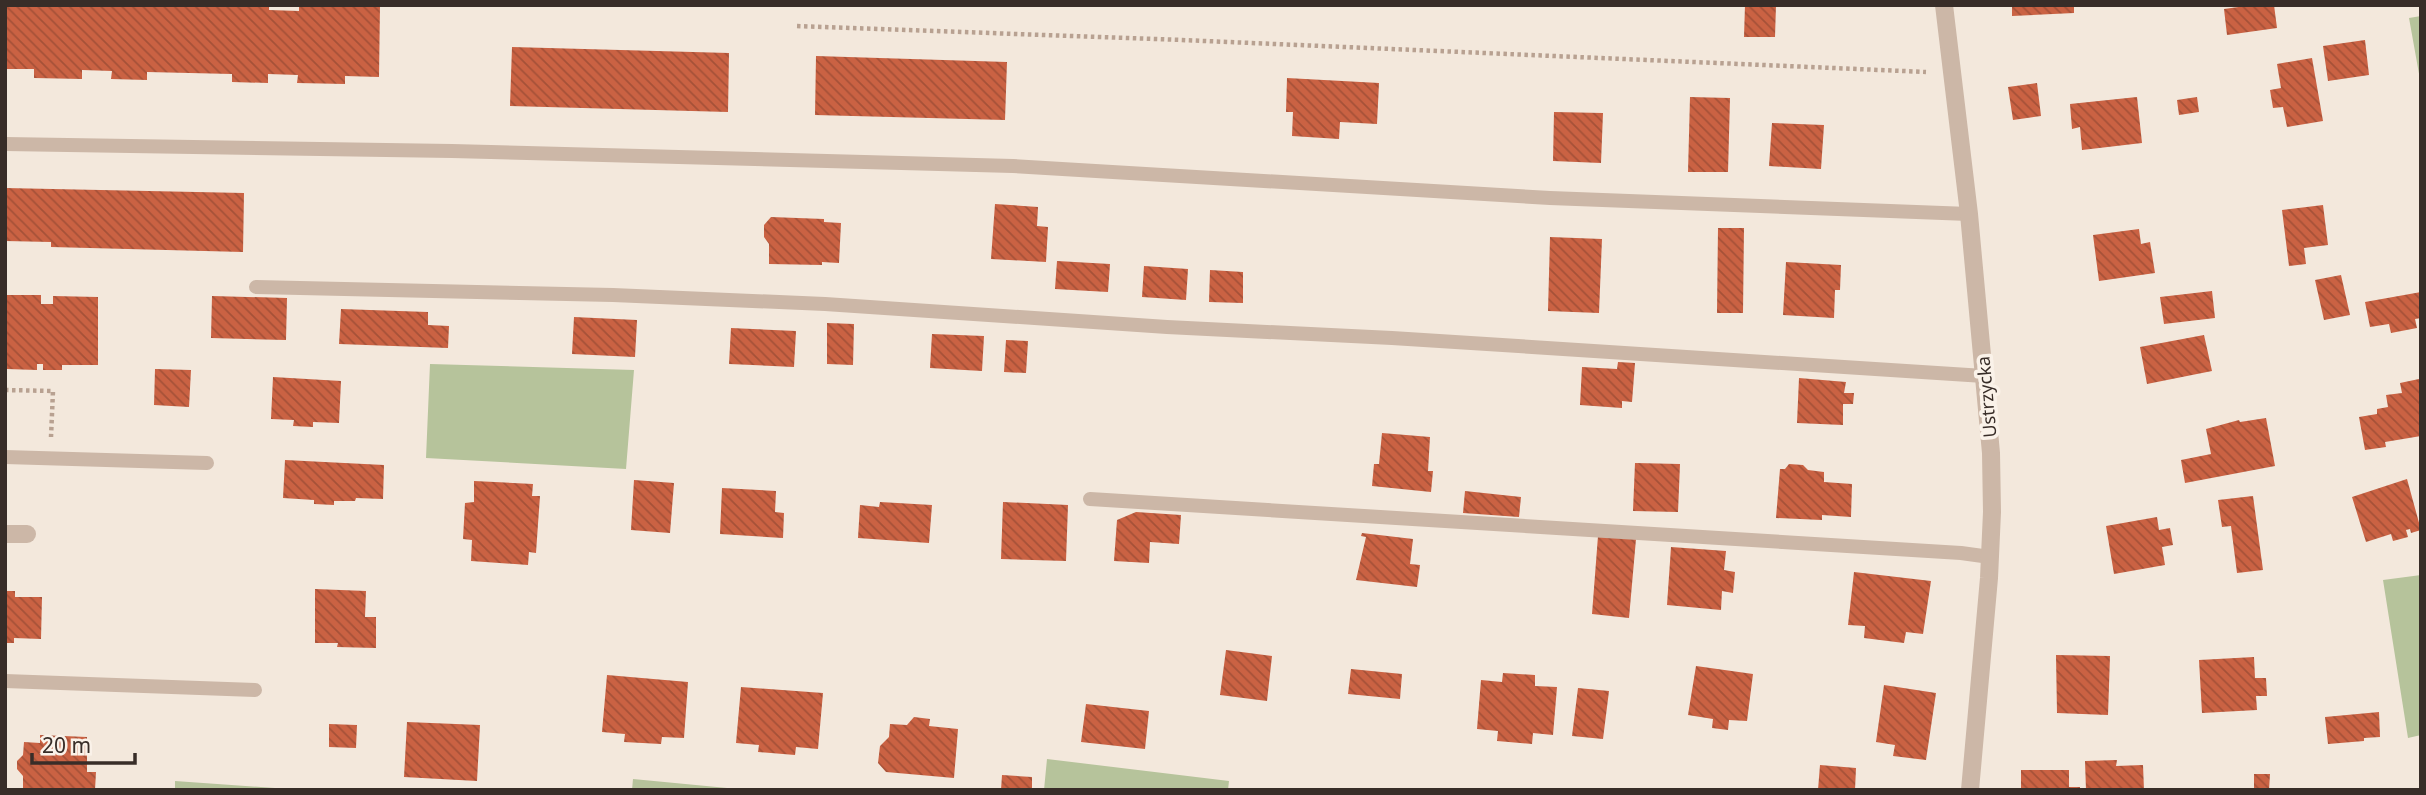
<svg xmlns="http://www.w3.org/2000/svg" width="2426" height="795" viewBox="0 0 2426 795" font-family="'Noto Sans',sans-serif">
<style>
.grass{fill:#b6c39b}
.building{fill:url(#building-back-hatch)}
.lines{fill:none;stroke-linecap:round;stroke-linejoin:round}
.path{stroke:#b8a191;stroke-width:4.5;stroke-dasharray:3.5 3.5;stroke-linecap:butt}
.service{stroke:#ccb7a7;stroke-width:14}
.minor{stroke:#ccb7a7;stroke-width:18}
.tertiary{stroke:#ccb7a7;stroke-width:18}
.labels{text-anchor:middle;dominant-baseline:central;stroke-width:7;stroke-linejoin:round;paint-order:stroke}
.street-label{font-size:18px;fill:#382d28;stroke:#faf2e9}
</style>
<defs>
<pattern id="building-back-hatch" width="6" height="6" patternUnits="userSpaceOnUse" patternTransform="scale(1.75)"><rect width="6" height="6" fill="#ca6243"/><path d="M-1 5l2 2M0 0l6 6M5-1l2 2" fill="none" stroke="#a55138"/></pattern>
</defs>
<rect width="100%" height="100%" fill="#f3e8dc"/>
<path class="grass" d="M 2421,16 L 2421,85 L 2409,18 Z
M 430,364 L 634,370 L 626,469 L 426,458 Z
M 2421,575 L 2421,735 L 2408,738 L 2383,580 Z
M 1047,759 L 1229,781 L 1228,790 L 1044,790 Z
M 633,779 L 748,790 L 632,790 Z
M 175,781 L 303,790 L 175,790 Z"/>
<path class="building" d="M 5,5 L 269,5 L 269,10 L 299,11 L 299,5 L 380,5 L 379,77 L 345,76 L 345,84 L 297,83 L 298,75 L 268,74 L 268,83 L 232,82 L 232,74 L 147,72 L 147,80 L 111,79 L 112,71 L 82,70 L 82,79 L 34,78 L 34,69 L 5,69 Z
M 1745,5 L 1776,5 L 1775,37 L 1744,37 Z
M 2012,5 L 2074,5 L 2074,13 L 2012,16 Z
M 2253,5 L 2274,5 L 2277,28 L 2227,35 L 2224,9 Z
M 2365,40 L 2369,75 L 2328,81 L 2323,46 Z
M 512,47 L 729,53 L 728,112 L 510,106 Z
M 816,56 L 1007,62 L 1005,120 L 815,115 Z
M 2312,58 L 2323,121 L 2287,127 L 2283,107 L 2273,108 L 2270,90 L 2281,88 L 2277,64 Z
M 1287,78 L 1379,83 L 1377,124 L 1340,122 L 1339,139 L 1292,136 L 1293,112 L 1286,112 Z
M 2037,83 L 2041,116 L 2013,120 L 2008,87 Z
M 1690,97 L 1730,98 L 1728,172 L 1688,172 Z
M 2137,97 L 2142,143 L 2082,150 L 2080,127 L 2072,129 L 2070,104 Z
M 2197,97 L 2199,112 L 2179,115 L 2177,100 Z
M 1554,112 L 1603,113 L 1601,163 L 1553,161 Z
M 1772,123 L 1824,125 L 1821,169 L 1769,166 Z
M 5,188 L 244,193 L 243,252 L 51,247 L 51,242 L 5,241 Z
M 995,204 L 1038,207 L 1037,226 L 1048,227 L 1046,262 L 991,259 Z
M 2323,205 L 2328,245 L 2304,248 L 2306,264 L 2289,266 L 2282,210 Z
M 771,217 L 824,219 L 824,222 L 841,223 L 839,263 L 822,262 L 822,265 L 769,264 L 769,244 L 764,237 L 764,225 Z
M 1718,228 L 1744,228 L 1743,313 L 1717,313 Z
M 2139,229 L 2141,244 L 2150,242 L 2155,273 L 2099,281 L 2093,235 Z
M 1550,237 L 1602,239 L 1599,313 L 1548,311 Z
M 1057,261 L 1110,264 L 1108,292 L 1055,289 Z
M 1786,262 L 1841,265 L 1840,290 L 1835,290 L 1834,318 L 1783,315 Z
M 1144,266 L 1188,269 L 1186,300 L 1142,297 Z
M 1210,270 L 1243,272 L 1243,303 L 1209,302 Z
M 2341,275 L 2350,315 L 2324,320 L 2315,280 Z
M 2212,291 L 2215,318 L 2164,324 L 2160,297 Z
M 2421,292 L 2421,318 L 2415,319 L 2417,328 L 2391,333 L 2389,324 L 2370,327 L 2365,302 Z
M 5,295 L 41,295 L 41,304 L 53,304 L 53,296 L 98,297 L 98,365 L 62,365 L 62,370 L 43,370 L 43,364 L 37,364 L 37,370 L 7,369 Z
M 212,296 L 287,298 L 286,340 L 211,338 Z
M 341,309 L 428,312 L 428,325 L 449,326 L 448,348 L 339,344 Z
M 574,317 L 637,320 L 635,357 L 572,354 Z
M 827,323 L 854,324 L 853,365 L 827,364 Z
M 731,328 L 796,331 L 794,367 L 729,364 Z
M 932,334 L 984,336 L 982,371 L 930,368 Z
M 2204,335 L 2212,371 L 2147,384 L 2140,347 Z
M 1006,340 L 1028,341 L 1026,373 L 1004,372 Z
M 1618,362 L 1635,363 L 1632,402 L 1622,401 L 1622,408 L 1580,405 L 1582,367 L 1617,369 Z
M 155,369 L 191,370 L 189,407 L 154,405 Z
M 273,377 L 341,381 L 339,423 L 313,422 L 313,427 L 293,426 L 294,420 L 271,419 Z
M 1799,378 L 1846,382 L 1844,393 L 1854,393 L 1853,404 L 1843,404 L 1843,425 L 1797,423 Z
M 2419,379 L 2421,390 L 2421,436 L 2385,442 L 2386,447 L 2365,450 L 2359,417 L 2377,414 L 2377,409 L 2388,407 L 2386,395 L 2402,393 L 2400,383 Z
M 2266,418 L 2275,466 L 2185,483 L 2181,460 L 2211,454 L 2206,429 L 2239,420 L 2240,422 Z
M 1382,433 L 1430,437 L 1428,471 L 1433,471 L 1431,492 L 1372,486 L 1374,464 L 1379,464 Z
M 285,460 L 384,465 L 383,499 L 356,498 L 355,501 L 334,501 L 334,505 L 314,504 L 314,500 L 283,498 Z
M 1635,463 L 1680,464 L 1678,512 L 1633,511 Z
M 1789,464 L 1803,465 L 1808,470 L 1824,472 L 1824,482 L 1852,484 L 1851,517 L 1822,515 L 1822,520 L 1776,518 L 1780,469 L 1785,469 Z
M 2407,479 L 2421,530 L 2411,533 L 2410,529 L 2406,530 L 2408,537 L 2393,541 L 2391,534 L 2366,542 L 2352,497 Z
M 634,480 L 674,483 L 670,533 L 631,530 Z
M 474,481 L 533,484 L 532,496 L 540,496 L 538,524 L 536,553 L 529,552 L 528,565 L 471,561 L 472,540 L 463,539 L 465,503 L 474,502 Z
M 722,488 L 776,491 L 775,512 L 784,513 L 783,538 L 720,534 Z
M 1465,491 L 1521,497 L 1519,517 L 1463,513 Z
M 2253,496 L 2263,570 L 2237,573 L 2231,526 L 2222,527 L 2218,500 Z
M 880,502 L 932,505 L 929,543 L 858,538 L 860,505 L 879,507 Z
M 1003,502 L 1068,505 L 1066,561 L 1001,559 Z
M 1136,512 L 1181,515 L 1179,544 L 1150,542 L 1149,563 L 1114,561 L 1117,520 Z
M 2157,517 L 2159,530 L 2170,528 L 2173,545 L 2162,547 L 2165,565 L 2114,574 L 2106,526 Z
M 1362,533 L 1413,539 L 1410,564 L 1420,565 L 1417,587 L 1356,580 L 1366,537 L 1361,536 Z
M 1598,536 L 1636,539 L 1629,618 L 1592,614 Z
M 1671,547 L 1726,551 L 1724,570 L 1735,572 L 1733,593 L 1722,591 L 1721,610 L 1667,605 Z
M 1854,572 L 1931,581 L 1923,634 L 1906,632 L 1904,643 L 1864,638 L 1865,626 L 1848,625 Z
M 315,589 L 366,591 L 365,617 L 376,617 L 376,648 L 337,647 L 338,643 L 315,643 Z
M 5,591 L 15,591 L 15,597 L 42,597 L 41,639 L 14,638 L 14,643 L 5,643 Z
M 1226,650 L 1272,656 L 1267,701 L 1220,695 Z
M 2056,655 L 2110,656 L 2108,715 L 2057,713 Z
M 2254,657 L 2255,678 L 2266,678 L 2267,696 L 2256,696 L 2257,710 L 2202,713 L 2199,660 Z
M 1696,666 L 1753,674 L 1747,721 L 1729,720 L 1728,730 L 1712,728 L 1713,719 L 1688,715 Z
M 1351,669 L 1402,674 L 1400,699 L 1348,694 Z
M 1503,673 L 1535,675 L 1535,686 L 1557,687 L 1553,735 L 1533,733 L 1532,744 L 1497,741 L 1498,731 L 1477,729 L 1481,680 L 1502,682 Z
M 607,675 L 688,682 L 684,738 L 662,737 L 661,744 L 624,742 L 625,734 L 602,732 Z
M 1884,685 L 1936,693 L 1926,760 L 1893,756 L 1895,745 L 1876,742 Z
M 741,687 L 823,693 L 818,749 L 796,747 L 795,755 L 758,752 L 759,745 L 736,743 Z
M 1578,688 L 1609,691 L 1603,739 L 1572,736 Z
M 1086,704 L 1149,711 L 1145,749 L 1081,742 Z
M 2379,712 L 2380,737 L 2364,738 L 2364,741 L 2328,744 L 2325,717 Z
M 914,717 L 930,719 L 929,726 L 958,729 L 954,778 L 886,772 L 878,763 L 880,746 L 889,737 L 890,724 L 907,725 Z
M 407,722 L 480,725 L 477,781 L 404,777 Z
M 329,724 L 357,725 L 356,748 L 329,747 Z
M 40,735 L 87,737 L 87,772 L 96,772 L 95,790 L 23,789 L 23,776 L 17,769 L 17,761 L 23,755 L 24,742 L 40,743 Z
M 2117,760 L 2116,766 L 2143,765 L 2144,790 L 2086,790 L 2085,761 Z
M 1820,765 L 1856,768 L 1855,790 L 1818,790 Z
M 2021,770 L 2069,770 L 2069,787 L 2080,787 L 2080,790 L 2021,790 Z
M 2254,774 L 2270,774 L 2269,790 L 2254,790 Z
M 1002,775 L 1032,777 L 1032,790 L 1001,790 Z"/>
<g class="lines">
<path class="path" d="M 797,26 L 1182,40 L 1926,72
M 5,390 L 53,391 L 51,437"/>
<path class="service" d="M 5,144 L 452,151 L 1013,166 L 1550,198 L 1969,214
M 256,287 L 613,295 L 825,304 L 1167,327 L 1392,338 L 1984,376
M 5,457 L 207,463
M 1090,499 L 1961,553 L 1990,557
M 5,681 L 255,690"/>
<path class="minor" d="M 5,534 L 27,534"/>
<path class="tertiary" d="M 1944,5 L 1969,214 L 1991,453 L 1992,512 L 1989,578 L 1970,790"/>
</g>
<g class="labels">
<g class="street-label">
<text transform="translate(1986 397) rotate(-95)">Ustrzycka</text>
</g>
</g>
<rect width="2426" height="795" fill="none" stroke="#382d28" stroke-width="14"/>
<path d="M32 753v10h103v-10" fill="none" stroke="#382d28" stroke-width="3.5"/>
<text x="42" y="753" font-size="21" fill="#382d28" stroke="#faf2e9" stroke-width="5" paint-order="stroke">20 m</text>
</svg>
